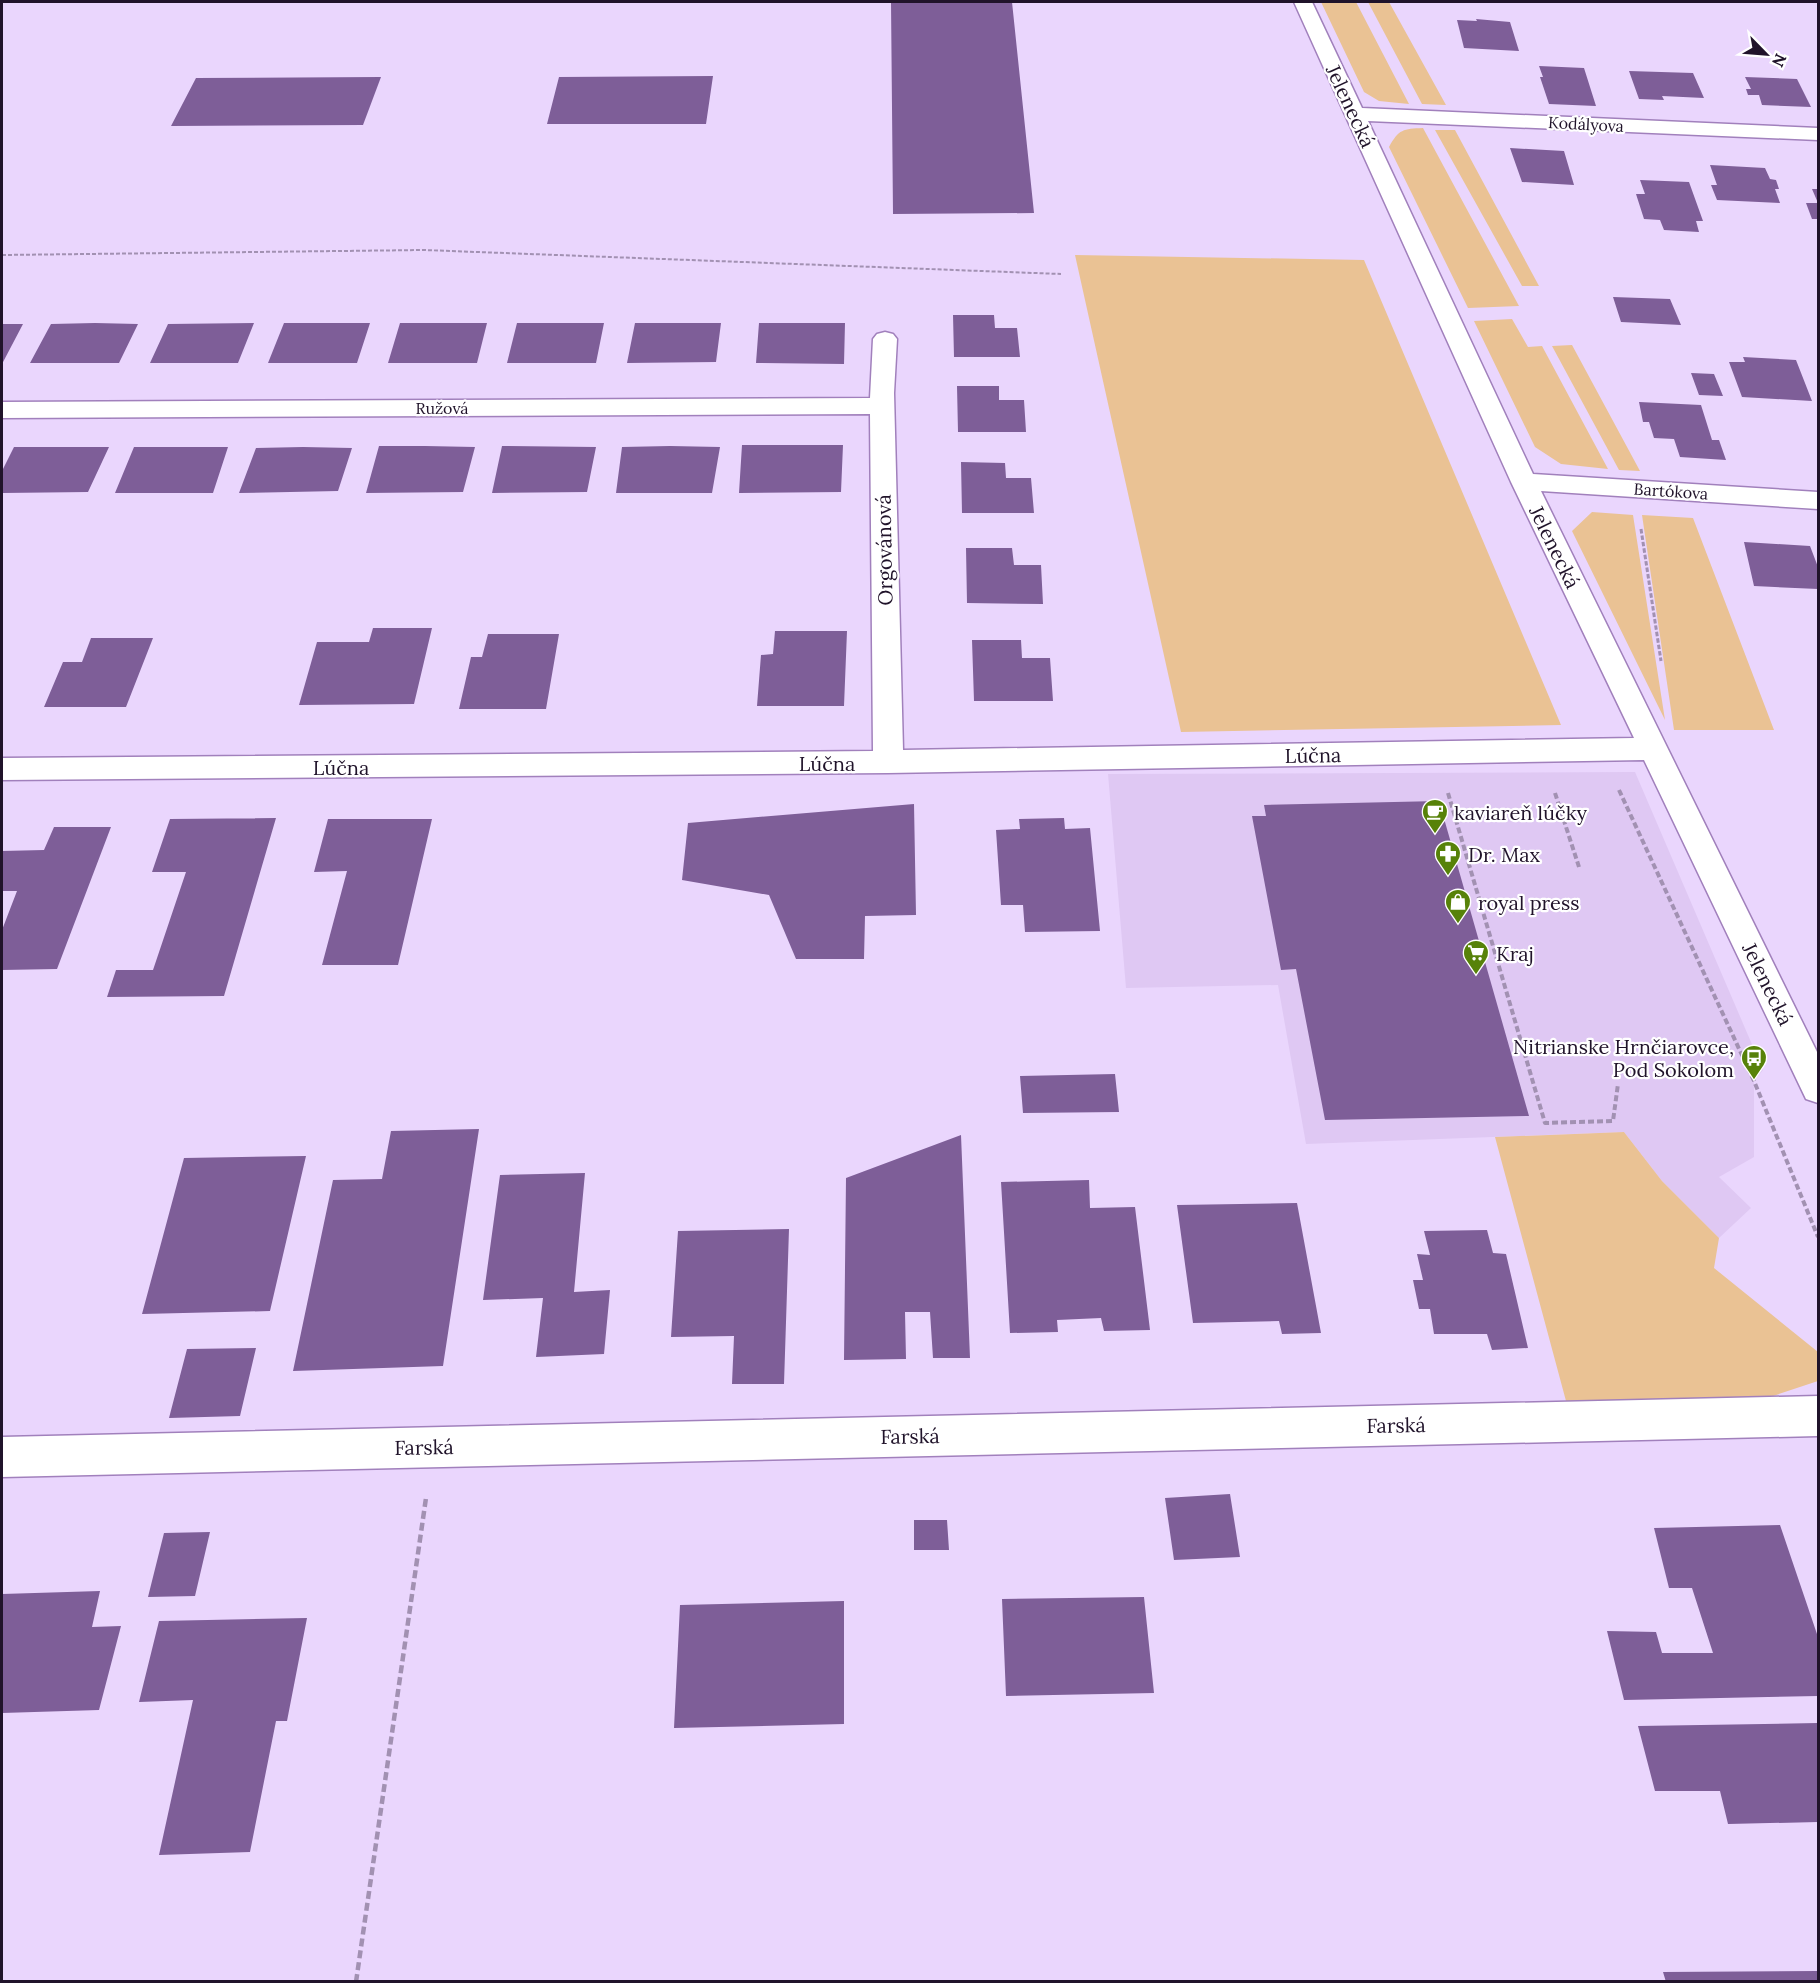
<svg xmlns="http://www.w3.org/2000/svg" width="1820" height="1983" viewBox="0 0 1820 1983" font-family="Lora,serif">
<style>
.built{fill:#dfc8f3}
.green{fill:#eac294}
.building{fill:#7e5e98}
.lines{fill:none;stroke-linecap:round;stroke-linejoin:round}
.minor-casing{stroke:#a180bc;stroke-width:3}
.path-far3{stroke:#a291b2;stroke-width:2;stroke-dasharray:4 2;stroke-linecap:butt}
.path-far2{stroke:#a291b2;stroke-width:3;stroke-dasharray:4.5 2;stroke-linecap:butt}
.path-far1{stroke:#a291b2;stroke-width:4;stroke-dasharray:6 3;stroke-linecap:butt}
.path{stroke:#a291b2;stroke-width:4.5;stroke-dasharray:8 4;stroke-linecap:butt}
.minor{fill:#fff;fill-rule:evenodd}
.labels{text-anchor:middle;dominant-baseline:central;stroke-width:4.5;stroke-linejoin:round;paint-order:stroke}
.far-street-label{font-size:16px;fill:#20132a;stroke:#fff}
.street-label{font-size:20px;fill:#20132a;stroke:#fff}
.poi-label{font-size:20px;fill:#20132a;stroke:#fff;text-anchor:start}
</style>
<rect width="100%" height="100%" fill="#ead6fd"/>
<path class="built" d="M 1635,772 L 1763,1070 L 1754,1081 L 1754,1157 L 1719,1177 L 1751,1208 L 1719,1238 L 1662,1181 L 1624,1132 L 1306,1144 L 1278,985 L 1126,988 L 1108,774 Z"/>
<path class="green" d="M 1321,2 L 1356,2 L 1409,104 L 1379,101 L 1364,92 Z
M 1368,2 L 1389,2 L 1446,105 L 1422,104 Z
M 1423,128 L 1519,306 L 1468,308 L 1389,147 C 1399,129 1403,129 1423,128 Z
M 1435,130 L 1455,130 L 1539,286 L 1522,286 Z
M 1075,255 L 1364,260 L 1561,725 L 1181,732 Z
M 1512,319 L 1528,347 L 1542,346 L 1608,469 L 1561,464 L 1535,447 L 1474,321 Z
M 1572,345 L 1640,471 L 1619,470 L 1552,346 Z
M 1592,512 L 1633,515 L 1665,720 L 1572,531 Z
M 1642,515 L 1693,518 L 1774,730 L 1674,730 Z
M 1624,1132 L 1662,1181 L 1719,1238 L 1714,1268 L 1818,1352 L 1818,1381 L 1767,1398 L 1566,1401 L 1495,1137 Z"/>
<path class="building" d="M 891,2 L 1012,2 L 1034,213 L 893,214 Z
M 1476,19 L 1510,22 L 1519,51 L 1464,48 L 1457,20 L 1477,21 Z
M 1539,66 L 1584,68 L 1596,106 L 1549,104 L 1540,77 L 1543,77 Z
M 1629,71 L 1693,73 L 1704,98 L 1662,96 L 1664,100 L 1639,99 Z
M 713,76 L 706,124 L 547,124 L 559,77 Z
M 381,77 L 363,125 L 171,126 L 196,78 Z
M 1745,77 L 1797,79 L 1811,107 L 1762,105 L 1759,95 L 1748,95 L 1746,89 L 1751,89 Z
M 1510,148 L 1564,151 L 1574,185 L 1522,182 Z
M 1710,165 L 1765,168 L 1770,179 L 1776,180 L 1779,189 L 1775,189 L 1780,203 L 1717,200 L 1711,185 L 1717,185 Z
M 1640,180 L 1689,182 L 1703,221 L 1696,221 L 1699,232 L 1664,230 L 1660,220 L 1644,219 L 1636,194 L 1645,194 Z
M 1812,189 L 1818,189 L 1818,219 L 1812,219 L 1806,203 L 1818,203 Z
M 1613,297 L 1670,299 L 1681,325 L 1621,322 Z
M 953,315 L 994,315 L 995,328 L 1017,328 L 1020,357 L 954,357 Z
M 95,323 L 138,324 L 119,363 L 30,363 L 51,324 Z
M 254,323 L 238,363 L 150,363 L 168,324 Z
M 284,323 L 370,323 L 357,363 L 268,363 Z
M 400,323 L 487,323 L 477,363 L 388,363 Z
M 517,323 L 604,323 L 596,363 L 507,363 Z
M 635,323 L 721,323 L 716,362 L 627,363 Z
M 759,323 L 845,323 L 844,364 L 756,363 Z
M 2,324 L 23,324 L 2,364 Z
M 1743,357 L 1796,360 L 1812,401 L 1742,397 L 1729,362 L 1745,362 Z
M 1691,373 L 1714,374 L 1723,396 L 1699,395 Z
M 957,386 L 999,386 L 999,400 L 1024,400 L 1026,432 L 958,432 Z
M 1639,402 L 1701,405 L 1712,440 L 1719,440 L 1726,460 L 1680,457 L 1674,439 L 1654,438 L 1649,422 L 1643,422 Z
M 742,445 L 843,445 L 841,492 L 739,493 Z
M 379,446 L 425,446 L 475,447 L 463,492 L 366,493 Z
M 502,446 L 596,447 L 587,492 L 492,493 Z
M 670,446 L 720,447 L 712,493 L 616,493 L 622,447 Z
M 14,447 L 109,447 L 88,492 L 2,493 L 2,471 Z
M 134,447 L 228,447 L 213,493 L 115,493 Z
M 256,448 L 303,447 L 352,448 L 338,491 L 239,493 Z
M 961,462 L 1005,463 L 1006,478 L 1031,478 L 1034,513 L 962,513 Z
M 1744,542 L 1810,546 L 1818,567 L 1818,589 L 1754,586 Z
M 966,548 L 1012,548 L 1014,565 L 1041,565 L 1043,604 L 967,603 Z
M 373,628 L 432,628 L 414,704 L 299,705 L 317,642 L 369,642 Z
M 775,631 L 847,631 L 844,706 L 757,706 L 761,655 L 773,654 Z
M 488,634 L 559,634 L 546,709 L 459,709 L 471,657 L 482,657 Z
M 91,638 L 153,638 L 126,707 L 44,707 L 63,662 L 82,662 Z
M 972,640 L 1021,640 L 1022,658 L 1050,658 L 1053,701 L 974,701 Z
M 1439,801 L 1529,1116 L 1325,1120 L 1296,969 L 1281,970 L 1252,816 L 1266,816 L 1264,805 Z
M 914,804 L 916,915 L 865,916 L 864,959 L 796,959 L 769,895 L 682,880 L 688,823 Z
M 276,818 L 224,996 L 107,997 L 116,970 L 153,970 L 186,872 L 152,872 L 170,819 Z
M 1064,818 L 1065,829 L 1090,828 L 1100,931 L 1025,932 L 1023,905 L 1001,905 L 996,830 L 1020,829 L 1019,819 Z
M 328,819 L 432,819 L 398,965 L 322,965 L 347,871 L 314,872 Z
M 54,827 L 111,827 L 57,969 L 2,970 L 2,930 L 17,891 L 2,891 L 2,851 L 44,850 Z
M 1115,1074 L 1119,1112 L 1023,1113 L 1020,1076 Z
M 479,1129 L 443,1366 L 293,1371 L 333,1180 L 382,1179 L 391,1131 Z
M 961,1135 L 970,1358 L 933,1358 L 930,1312 L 905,1312 L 906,1359 L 844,1360 L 846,1178 Z
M 306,1156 L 270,1311 L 142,1314 L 184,1158 Z
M 585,1173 L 574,1292 L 610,1290 L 604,1354 L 536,1357 L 543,1298 L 483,1300 L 500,1175 Z
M 1089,1180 L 1090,1208 L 1135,1207 L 1150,1330 L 1104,1331 L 1101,1318 L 1057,1320 L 1058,1332 L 1010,1333 L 1001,1182 Z
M 1297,1203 L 1321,1333 L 1282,1334 L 1279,1321 L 1193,1323 L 1177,1205 Z
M 789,1229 L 784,1384 L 732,1384 L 734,1336 L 671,1337 L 678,1231 Z
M 1487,1230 L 1493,1253 L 1506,1254 L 1528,1348 L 1492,1350 L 1487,1334 L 1434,1334 L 1430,1309 L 1419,1309 L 1413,1280 L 1423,1280 L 1417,1254 L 1430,1255 L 1424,1231 Z
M 256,1348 L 240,1416 L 169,1418 L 187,1349 Z
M 1230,1494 L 1240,1557 L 1174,1560 L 1165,1498 Z
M 914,1520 L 947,1520 L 949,1550 L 914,1550 Z
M 1780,1525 L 1818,1637 L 1818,1696 L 1624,1700 L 1607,1631 L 1656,1632 L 1662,1653 L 1713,1653 L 1692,1588 L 1669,1588 L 1654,1528 Z
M 210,1532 L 195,1596 L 148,1597 L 164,1533 Z
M 100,1591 L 92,1627 L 121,1626 L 99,1710 L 2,1713 L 2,1594 Z
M 1144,1597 L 1154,1693 L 1006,1696 L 1002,1599 Z
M 844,1601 L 844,1724 L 674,1728 L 680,1605 Z
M 307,1618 L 287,1721 L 276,1721 L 250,1852 L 159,1855 L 193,1700 L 139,1702 L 159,1621 Z
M 1818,1723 L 1818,1822 L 1728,1824 L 1720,1791 L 1655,1791 L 1638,1726 Z
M 1818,1971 L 1818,1982 L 1666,1982 L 1663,1972 Z"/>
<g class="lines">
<defs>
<path id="minor" d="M 1294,2 L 1312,2 L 1362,108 L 1818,128 L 1818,140 L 1368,121 L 1533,474 L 1818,492 L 1818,509 L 1541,491 L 1818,1054 L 1818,1103 L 1806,1099 L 1644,760 L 888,773 L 2,780 L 2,758 L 873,751 L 870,414 L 2,418 L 2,402 L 870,398 L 873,339 L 877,334 L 885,332 L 893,334 L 897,339 L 894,393 L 903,750 L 1634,738 L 1511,482 Z
M 1818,1396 L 1818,1436 L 2,1477 L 2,1437 Z"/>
</defs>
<use href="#minor" class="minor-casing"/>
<path class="path-far3" d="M 2,255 L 424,250 L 1061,274"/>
<path class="path-far2" d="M 1641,529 L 1661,661"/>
<path class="path-far1" d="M 1619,790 L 1754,1081 L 1818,1237
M 1448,793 L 1545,1123 L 1613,1121 L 1618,1084
M 1555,793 L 1579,867"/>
<path class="path" d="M 356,1982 L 426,1498"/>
<use href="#minor" class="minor"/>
</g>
<defs>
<symbol id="cafe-pin" viewBox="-11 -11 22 30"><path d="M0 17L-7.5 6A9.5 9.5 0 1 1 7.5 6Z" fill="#578209" stroke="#fff"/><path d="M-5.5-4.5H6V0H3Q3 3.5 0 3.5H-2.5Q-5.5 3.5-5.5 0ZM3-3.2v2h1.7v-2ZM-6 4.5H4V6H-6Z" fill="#fff"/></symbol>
<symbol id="pharmacy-pin" viewBox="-11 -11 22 30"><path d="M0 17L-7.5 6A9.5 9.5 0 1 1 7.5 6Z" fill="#578209" stroke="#fff"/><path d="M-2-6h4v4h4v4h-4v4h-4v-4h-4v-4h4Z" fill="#fff"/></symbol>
<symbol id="shop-pin" viewBox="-11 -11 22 30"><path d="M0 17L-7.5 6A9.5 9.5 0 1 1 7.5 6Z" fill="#578209" stroke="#fff"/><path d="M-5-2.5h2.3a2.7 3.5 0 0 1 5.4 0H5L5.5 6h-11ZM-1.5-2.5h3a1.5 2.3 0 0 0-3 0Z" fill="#fff"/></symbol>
<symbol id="supermarket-pin" viewBox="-11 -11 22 30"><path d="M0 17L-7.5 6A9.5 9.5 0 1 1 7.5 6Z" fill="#578209" stroke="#fff"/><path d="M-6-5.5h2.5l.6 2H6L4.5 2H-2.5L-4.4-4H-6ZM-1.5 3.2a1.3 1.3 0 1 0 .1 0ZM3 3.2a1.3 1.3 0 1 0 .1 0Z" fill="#fff"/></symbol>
<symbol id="bus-pin" viewBox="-11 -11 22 30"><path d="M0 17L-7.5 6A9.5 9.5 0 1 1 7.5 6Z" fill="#578209" stroke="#fff"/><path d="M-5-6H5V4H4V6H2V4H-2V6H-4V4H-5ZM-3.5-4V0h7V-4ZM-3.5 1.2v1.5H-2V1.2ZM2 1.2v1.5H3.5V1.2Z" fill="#fff"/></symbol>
</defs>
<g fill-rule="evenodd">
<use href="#cafe-pin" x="1420" y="797" width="30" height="40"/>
<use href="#pharmacy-pin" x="1433" y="839" width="30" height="40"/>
<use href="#shop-pin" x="1443" y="887" width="30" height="40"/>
<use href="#supermarket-pin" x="1461" y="938" width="30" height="40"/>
<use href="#bus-pin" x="1739" y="1043" width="30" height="40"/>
</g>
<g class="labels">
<g class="far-street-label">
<text transform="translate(1586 124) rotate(3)">Kodályova</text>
<text x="442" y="408">Ružová</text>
<text transform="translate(1671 491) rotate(4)">Bartókova</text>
</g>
<g class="street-label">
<text transform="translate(1351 106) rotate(65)">Jelenecká</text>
<text transform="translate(1555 547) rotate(64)">Jelenecká</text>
<text transform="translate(884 550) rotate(-91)">Orgovánová</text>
<text transform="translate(1313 755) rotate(-1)">Lúčna</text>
<text x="827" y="763">Lúčna</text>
<text x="341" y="767">Lúčna</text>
<text transform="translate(1768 984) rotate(64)">Jelenecká</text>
<text transform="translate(1396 1425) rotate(-1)">Farská</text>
<text transform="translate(910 1436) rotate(-1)">Farská</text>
<text transform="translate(424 1447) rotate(-1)">Farská</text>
</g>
<g class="poi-label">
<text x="1454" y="812">kaviareň lúčky</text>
<text x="1468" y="854">Dr. Max</text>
<text x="1478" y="902">royal press</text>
<text x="1496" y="953">Kraj</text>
<text x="1734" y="1046" text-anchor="end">Nitrianske Hrnčiarovce,<tspan x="1734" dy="23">Pod Sokolom</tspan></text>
</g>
</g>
<rect width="1820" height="1983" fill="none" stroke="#20132a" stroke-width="6"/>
<g transform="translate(1766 54) rotate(115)" stroke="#ffffff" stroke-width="4.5" paint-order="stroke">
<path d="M0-4.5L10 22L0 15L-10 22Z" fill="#20132a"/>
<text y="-9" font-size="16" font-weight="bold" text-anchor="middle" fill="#20132a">N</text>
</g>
</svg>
